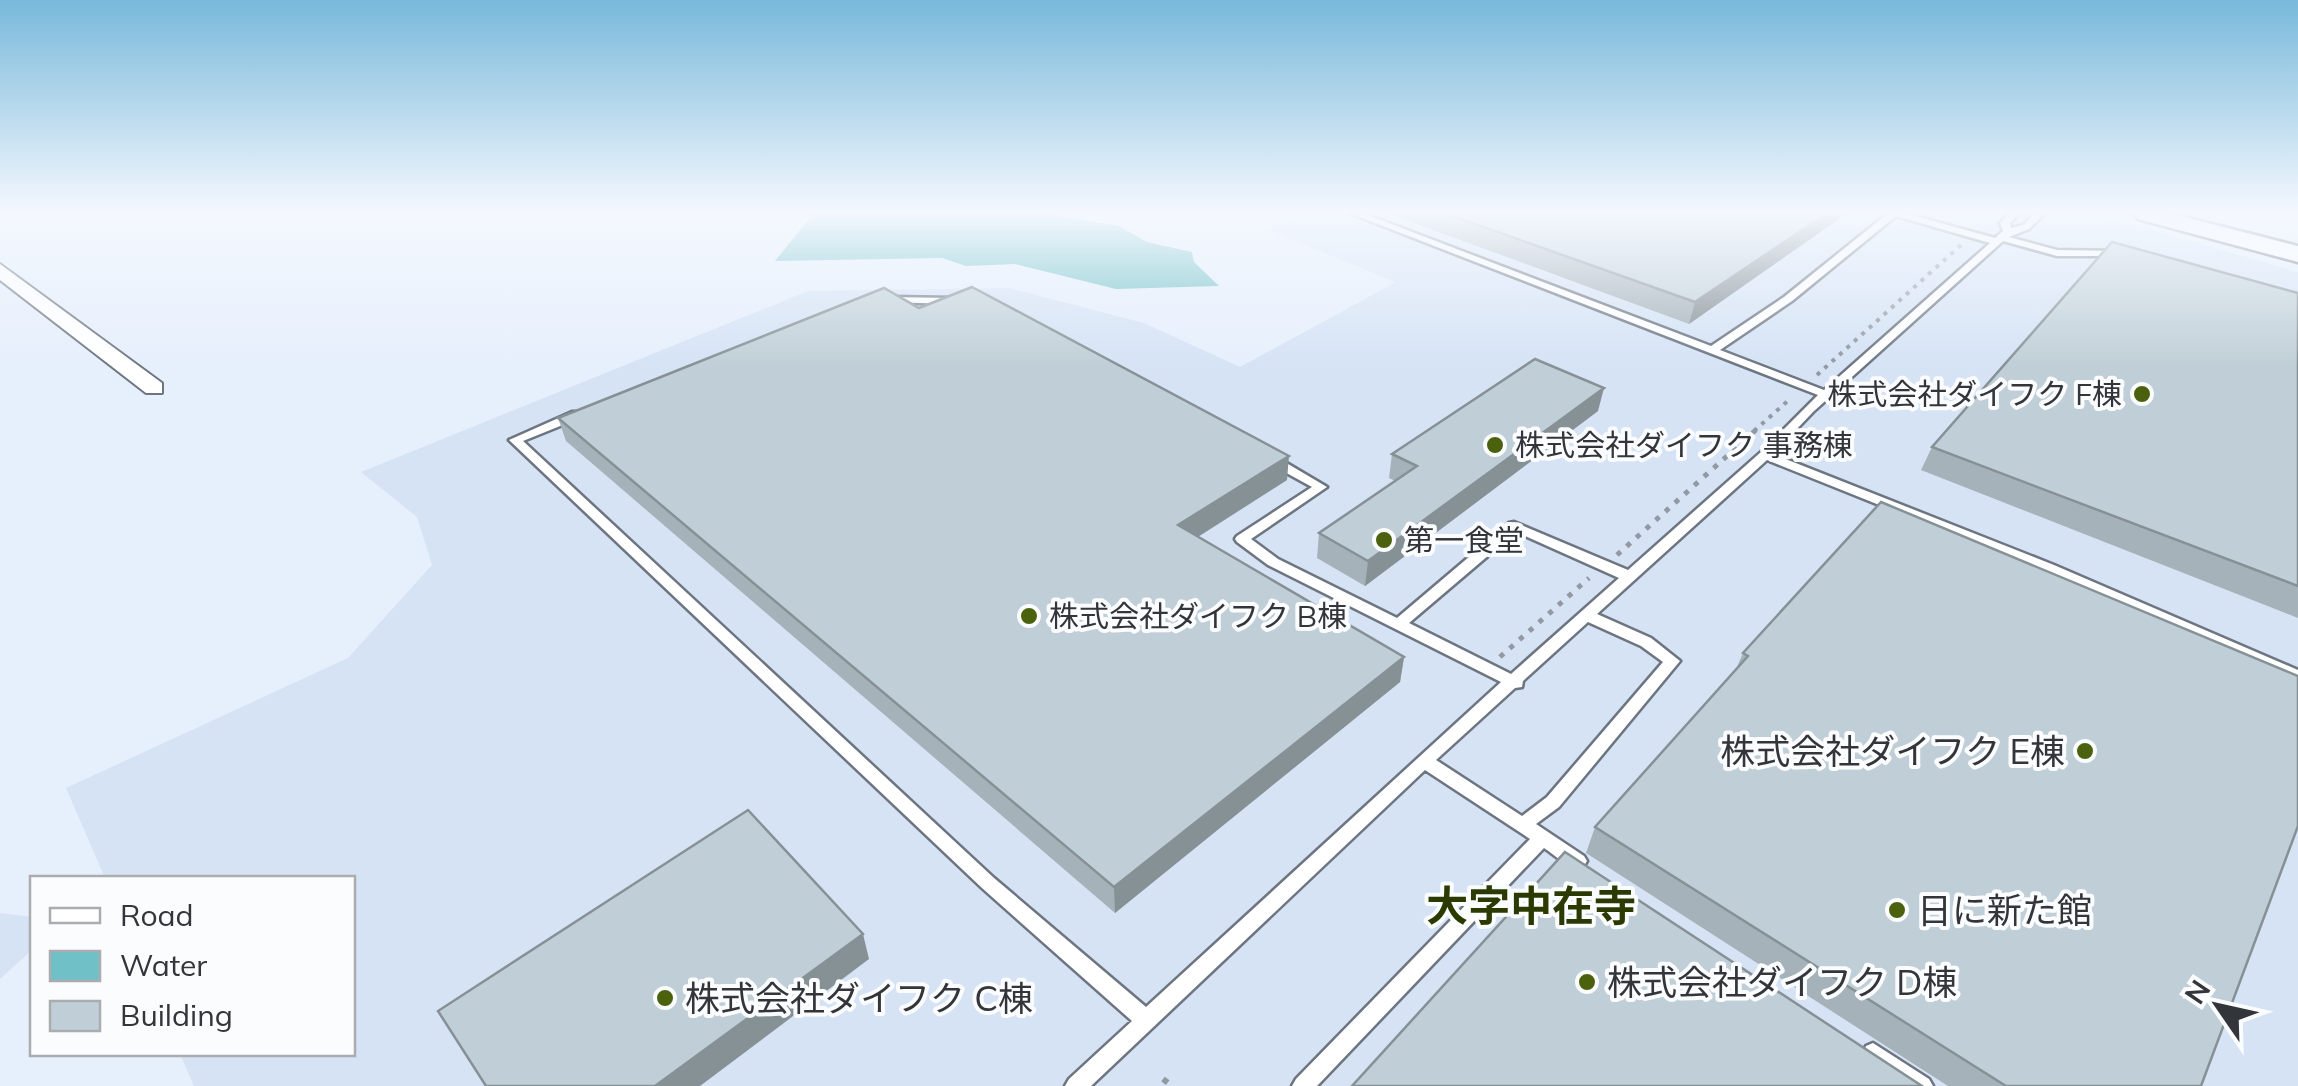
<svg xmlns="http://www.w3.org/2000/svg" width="2298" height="1086" viewBox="0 0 2298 1086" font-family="Mulish,'Noto Sans JP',sans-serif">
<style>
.built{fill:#d5e3f5}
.water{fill:#70c0c7}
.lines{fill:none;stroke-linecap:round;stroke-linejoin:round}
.service-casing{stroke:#6d7580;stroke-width:5}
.minor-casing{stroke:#6d7580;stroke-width:4}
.tertiary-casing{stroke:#6d7580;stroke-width:5}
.path-far2{stroke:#9399a3;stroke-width:4;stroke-dasharray:4 6;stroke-linecap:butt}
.path-far1{stroke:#9399a3;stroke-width:5;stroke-dasharray:5 8;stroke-linecap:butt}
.path{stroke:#9399a3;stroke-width:6;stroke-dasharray:6 10;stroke-linecap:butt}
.service{fill:#fff;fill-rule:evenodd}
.minor{fill:#fff;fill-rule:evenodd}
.tertiary{fill:#fff;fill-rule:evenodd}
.wall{fill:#a5b2b9}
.shaded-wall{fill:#869196}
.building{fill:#c0cfd7;stroke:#869196;stroke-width:2.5}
.poi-dot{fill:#4b610d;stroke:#fafcfe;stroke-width:4}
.labels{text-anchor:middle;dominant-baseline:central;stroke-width:8;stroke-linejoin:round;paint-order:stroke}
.poi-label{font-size:30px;fill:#32353a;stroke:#fafcfe;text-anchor:start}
.near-poi-label{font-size:35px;fill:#32353a;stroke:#fafcfe;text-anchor:start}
.near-quarter-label{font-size:42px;font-weight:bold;fill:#2b3a01;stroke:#fafcfe}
</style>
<rect width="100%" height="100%" fill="#e6effc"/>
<path class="built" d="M 1303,214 L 2097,214 L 2298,272 L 2298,1086 L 194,1086 L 180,1054 L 352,1054 L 352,878 L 105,878 L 66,788 L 348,658 L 432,565 L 417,517 L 361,472 L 808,291 L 1009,288 L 1144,323 L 1240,367 L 1396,282 L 1268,230 Z
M 0,913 L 32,917 L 32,950 L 0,979 Z"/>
<path class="water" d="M 813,214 L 1046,214 L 1119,226 L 1147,242 L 1192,252 L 1194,262 L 1219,286 L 1116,289 L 1015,264 L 966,266 L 942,258 L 775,261 Z"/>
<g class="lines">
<defs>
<path id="service" d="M 1352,214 L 1365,214 L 1711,346 L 1784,297 L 1887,214 L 1908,214 L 1995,238 L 2003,231 L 2000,223 L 2009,214 L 2019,214 L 2010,223 L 2011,228 L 2023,225 L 2034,214 L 2044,214 L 2029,229 L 2009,237 L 2057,250 L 2123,251 L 2123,255 L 2120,256 L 2057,256 L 2003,241 L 1813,412 L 1773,454 L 2054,565 L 2298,670 L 2298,682 L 2044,571 L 1767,460 L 1597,614 L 1651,638 L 1680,661 L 1559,807 L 1536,824 L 1584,856 L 1587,861 L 1584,866 C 1570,871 1555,855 1544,848 L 1317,1086 L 1292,1086 L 1296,1079 L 1530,839 L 1425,770 L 1091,1086 L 1065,1086 L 1069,1079 L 1132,1021 L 982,888 L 509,440 L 572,412 L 580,412 L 582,415 L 580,418 L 523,441 L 994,878 L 1146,1007 L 1501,682 L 1268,565 L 1237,542 L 1235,539 L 1237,536 L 1312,487 L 1270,464 L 1268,461 L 1270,458 L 1278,458 L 1327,487 L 1251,539 L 1278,559 L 1397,618 L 1509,523 L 1514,522 L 1628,570 L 1761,452 L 1818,395 ZM 1896,216 L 1990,243 L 1824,390 L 1720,350 L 1792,301 ZM 1516,532 L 1619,578 L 1511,674 L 1409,623 ZM 1588,622 L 1641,646 L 1663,662 L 1547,797 L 1522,816 L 1436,760 L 1515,688 L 1522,687 L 1523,681 Z
M 890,297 L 953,298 L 958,301 L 953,304 L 886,302 L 885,300 Z
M 1873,1043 L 1929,1079 L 1933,1086 L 1904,1086 L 1866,1060 L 1863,1053 L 1866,1046 Z"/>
<path id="minor" d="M 0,264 L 162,383 L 162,393 L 146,393 L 0,280 Z"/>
<path id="tertiary" d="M 2134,214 L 2173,214 L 2298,246 L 2298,262 L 2138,219 Z"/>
</defs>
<use href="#service" class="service-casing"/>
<use href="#minor" class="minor-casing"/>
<use href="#tertiary" class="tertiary-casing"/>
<path class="path-far2" d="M 1817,375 L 1961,245
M 1754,431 L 1791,398"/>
<path class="path-far1" d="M 1617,555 L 1757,429
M 1500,657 L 1589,578"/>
<path class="path" d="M 1163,1079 L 1172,1086"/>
<use href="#service" class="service"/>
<use href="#minor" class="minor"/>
<use href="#tertiary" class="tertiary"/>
</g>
<path class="wall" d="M 1399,214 L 1846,214 L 1689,324 L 1398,217 Z
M 2298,293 L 2298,618 L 1921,470 L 1932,447 Z
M 919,308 L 1287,480 L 1198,537 L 1404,657 L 1400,682 L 1115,913 L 566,441 L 558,418 Z
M 1598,411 L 1365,586 L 1317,558 L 1319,533 L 1395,481 L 1389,478 L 1392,454 Z
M 1881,502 L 2201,1086 L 1948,1086 L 1586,853 L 1595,827 L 1736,669 L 1743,653 Z"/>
<path class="shaded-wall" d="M 1826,214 L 1846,214 L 1689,324 L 1695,302 Z
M 1604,388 L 1598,411 L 1365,586 L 1368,561 Z
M 1289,456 L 1287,480 L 1177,550 L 1178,525 Z
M 1404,657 L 1400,682 L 1115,913 L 1114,887 Z
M 863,934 L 869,959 L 700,1086 L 655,1086 Z"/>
<path class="building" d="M 1447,214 L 1826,214 L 1695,302 Z
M 2112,242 L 2298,293 L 2298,586 L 1932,447 Z
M 972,287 L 1289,456 L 1178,525 L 1404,657 L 1114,887 L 558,418 L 884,288 L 919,308 Z
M 1535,359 L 1604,388 L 1368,561 L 1319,533 L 1417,466 L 1392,454 Z
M 1881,502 L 2298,676 L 2298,826 L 2201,1086 L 2006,1086 L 1595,827 L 1748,656 L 1743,653 Z
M 748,810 L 863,934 L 655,1086 L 486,1086 L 438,1011 Z
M 1565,852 L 1922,1086 L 1352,1086 Z"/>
<linearGradient id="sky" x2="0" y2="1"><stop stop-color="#78b9db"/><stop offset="0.58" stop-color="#f4f8fe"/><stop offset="1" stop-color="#f4f8fe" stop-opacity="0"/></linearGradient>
<rect width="2298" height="366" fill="url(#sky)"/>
<g class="poi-dot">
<circle cx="2142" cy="394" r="10"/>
<circle cx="1495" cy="445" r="10"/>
<circle cx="1384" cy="540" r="10"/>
<circle cx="1029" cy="616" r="10"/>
<circle cx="2085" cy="751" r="10"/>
<circle cx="1897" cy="910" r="10"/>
<circle cx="1587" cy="982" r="10"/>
<circle cx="665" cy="998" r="10"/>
</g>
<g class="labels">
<g class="poi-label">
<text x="2122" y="394" text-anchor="end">株式会社ダイフク F棟</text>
<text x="1515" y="445">株式会社ダイフク 事務棟</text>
<text x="1404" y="540">第一食堂</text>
<text x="1049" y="616">株式会社ダイフク B棟</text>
</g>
<g class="near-poi-label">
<text x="2065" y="751" text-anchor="end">株式会社ダイフク E棟</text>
<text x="1917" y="910">日に新た館</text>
<text x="1607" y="982">株式会社ダイフク D棟</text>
<text x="685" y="998">株式会社ダイフク C棟</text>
</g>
<g class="near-quarter-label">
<text x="1531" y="905">大字中在寺</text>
</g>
</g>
<rect x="30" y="876" width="325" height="180" fill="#fafcfe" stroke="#aaacb0" stroke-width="2.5"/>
<rect x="50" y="908" width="50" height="15" fill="#ffffff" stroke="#aaacb0" stroke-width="2.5"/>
<text x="120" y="926" font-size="30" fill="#32353a">Road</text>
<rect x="50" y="951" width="50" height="30" fill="#70c0c7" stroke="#aaacb0" stroke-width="2.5"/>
<text x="120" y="976" font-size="30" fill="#32353a">Water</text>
<rect x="50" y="1001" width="50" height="30" fill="#c0cfd7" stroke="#aaacb0" stroke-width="2.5"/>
<text x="120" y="1026" font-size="30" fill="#32353a">Building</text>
<g transform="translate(2218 1006) rotate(304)" stroke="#fafcfe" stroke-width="8" paint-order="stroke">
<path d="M0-8L18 38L0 25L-18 38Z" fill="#32353a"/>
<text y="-15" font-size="28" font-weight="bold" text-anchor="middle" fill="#32353a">N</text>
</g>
</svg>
